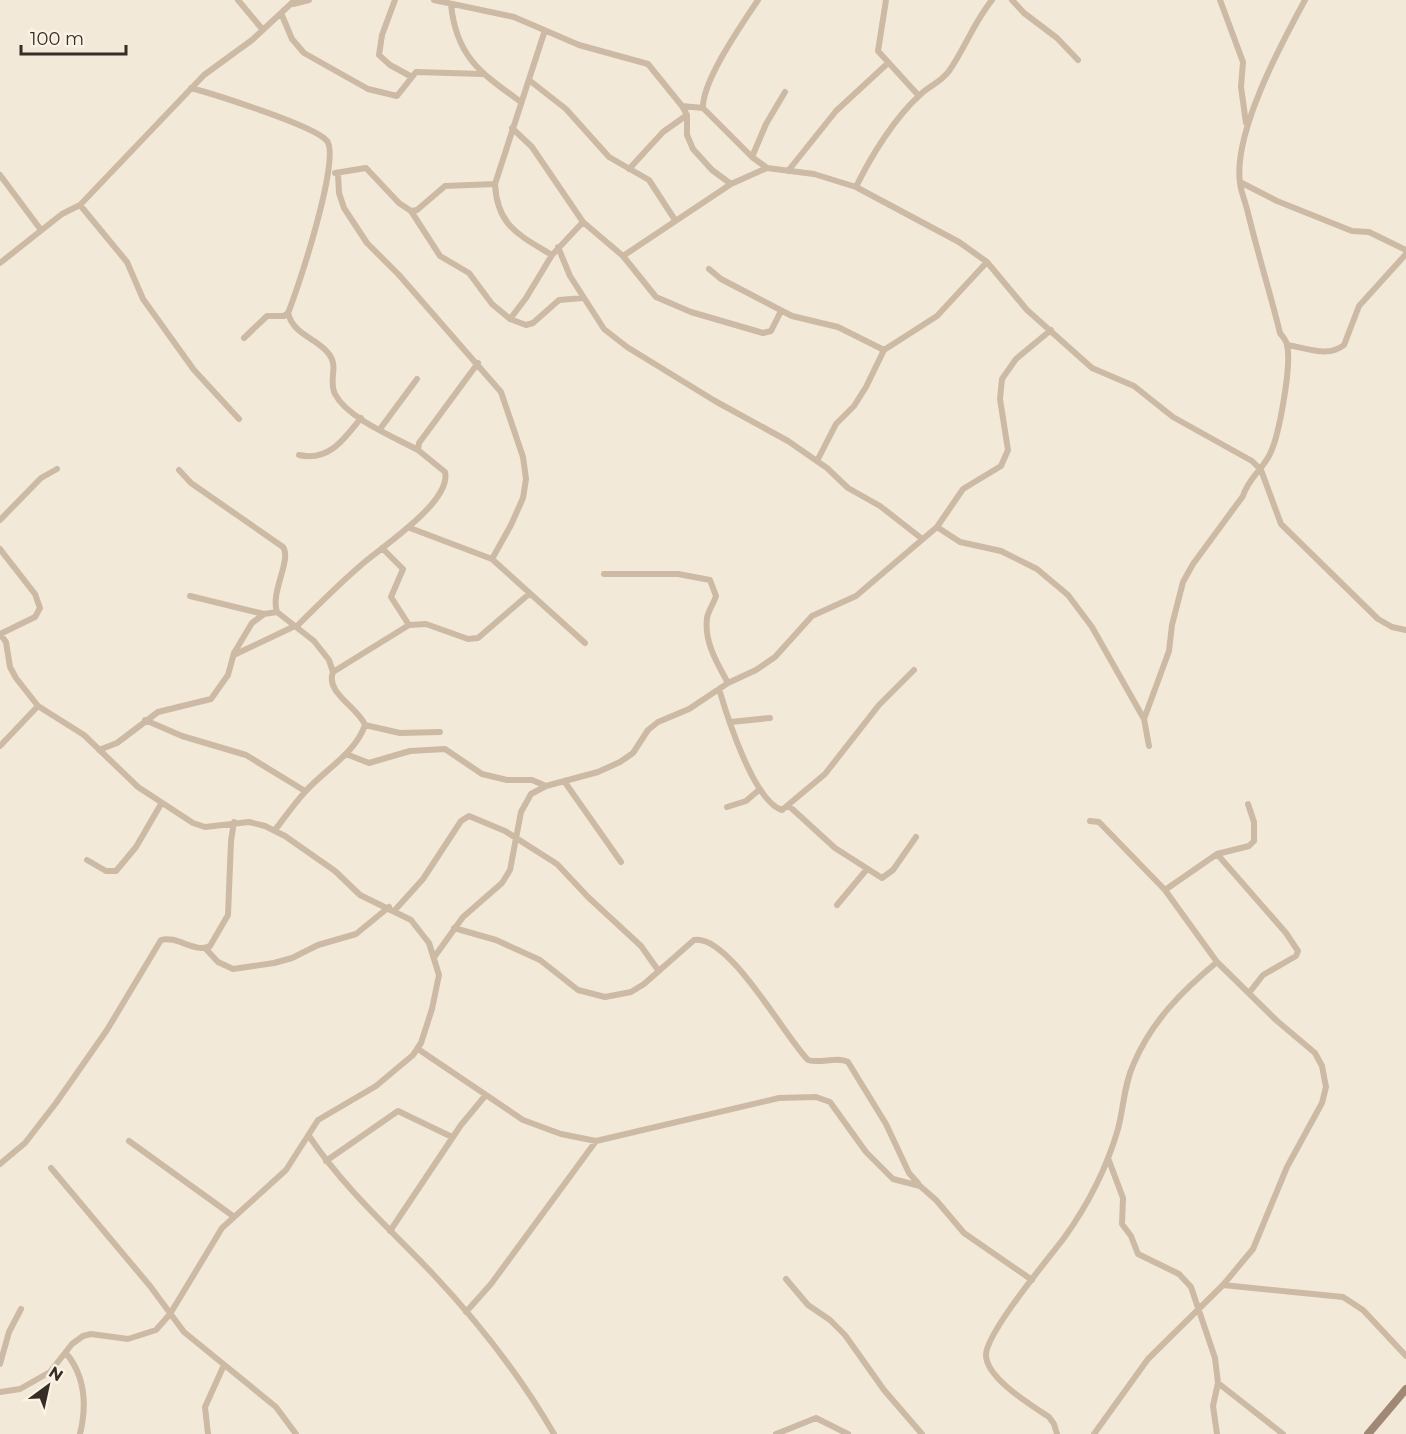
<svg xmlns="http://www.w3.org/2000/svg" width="1406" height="1434" viewBox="0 0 1406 1434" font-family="Montserrat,sans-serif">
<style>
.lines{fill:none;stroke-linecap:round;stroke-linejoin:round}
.street{stroke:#ccbaa4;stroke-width:6}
.secondary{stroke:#a08875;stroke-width:8}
</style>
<rect width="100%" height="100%" fill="#f3e9d9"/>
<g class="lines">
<path class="street" d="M 238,0 L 263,30
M 395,0 L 382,35 L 379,55 L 390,65 L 412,77
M 434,0 L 514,17 L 579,45 L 648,64 L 682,106 L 687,115 L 687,135 L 693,149 L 712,170 L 731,184
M 886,0 L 878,51 L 919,96
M 1012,0 L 1024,13 L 1057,38 L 1078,60
M 1220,0 L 1243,62 L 1241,87 L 1246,123
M 293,4 L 309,0
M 451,4 C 456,57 481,73 521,102
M 281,13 L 292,39 L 304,53 L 368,89 L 397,96 L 416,72 L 482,74
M 529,80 L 566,109 L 609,157 L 649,180 L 675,220
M 191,88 C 213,94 316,126 327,141 C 341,158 298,289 288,313 L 284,316 L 267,316 L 244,338
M 682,106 L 703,108 L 752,157 L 767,168 L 814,174 L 856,187 L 959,242 L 987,262 L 1027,310 L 1092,368 L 1134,386 L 1173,417 L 1252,461 L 1261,470 L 1281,524 L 1378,619 L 1392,627 L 1406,630
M 703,108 C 702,81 742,24 758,0
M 512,128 L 532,147 L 583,222 L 623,256 L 656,297 L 691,312 L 763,333 L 771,331 L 781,311
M 752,157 L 766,124 L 785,92
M 629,169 L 663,132 L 687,115
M 788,171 L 836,111 L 888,63
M 335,173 L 366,168 L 399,203 L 411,211 L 417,210 L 445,186 L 495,184 L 545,30
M 338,174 L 339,193 L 344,208 L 367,243 L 399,275 L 501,392 L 523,457 L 526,479 L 523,498 L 511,525 L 492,559 L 585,643
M 0,175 L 41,230
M 1240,182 L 1277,201 L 1352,231 L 1369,232 L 1406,250
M 495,184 C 497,226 519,235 552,255
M 856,187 C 871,156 895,117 921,94 C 931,85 941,82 949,71 C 965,48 974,22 992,0
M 80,205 L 127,262 L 143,299 L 194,370 L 239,419
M 411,211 L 440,256 L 469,273 L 492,304 L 510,319 L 526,325 L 533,323 L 559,300 L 583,298
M 558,247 L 570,276 L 604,329 L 627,347 L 715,401 L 788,441 L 827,468 L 848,488 L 880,506 L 921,538
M 623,256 L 731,184 L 767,168
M 0,263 L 62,214 L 80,205 L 204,75 L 252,40 L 295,0
M 709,269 L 721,279 L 792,316 L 838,327 L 884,350
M 288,313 C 294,336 316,337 329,354 C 339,367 328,380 335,394 C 347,418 394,437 418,450
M 510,319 L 526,298 L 552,255 L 583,222
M 1287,345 C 1307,348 1328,358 1344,345 L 1359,306 L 1406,254
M 380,429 L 417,379
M 299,455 C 329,462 344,439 361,418
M 817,461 L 836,424 L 854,406 L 866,387 L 884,350 L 937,316 L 987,262
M 179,470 L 191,483 L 283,547 C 292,560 270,592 277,612 L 314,641 L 329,660 L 333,672 C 325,693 358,707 365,725 C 355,754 324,770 305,792 C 294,804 285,817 275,830
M 0,520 L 41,478 L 57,469
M 937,527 L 960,542 L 1001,551 L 1037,569 L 1068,595 L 1092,627 L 1144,719 L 1149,746
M 410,528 L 492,559
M 382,548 L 403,569 L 391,597 L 409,625
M 0,549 L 35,594 L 40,608 L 35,617 L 0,634
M 604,574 L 678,574 L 710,580 L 716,596 C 714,603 708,611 707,618 C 704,642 717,663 728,683
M 190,596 L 264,614 L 277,612
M 296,627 C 317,606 338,585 360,566 C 380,548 452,502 445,472 L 418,450 L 419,443 L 478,363
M 0,634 L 6,642 L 10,667 L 16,678 L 38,706 L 84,735 L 138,787 L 193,823 L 205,827 L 249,822 L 265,826 L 285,836 L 335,871 L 360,895 L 411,920 L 429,943 L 439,975 L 432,1009 L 421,1043 L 413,1055 L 376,1086 L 318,1120 L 286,1170 L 222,1228 L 170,1314 L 156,1330 L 128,1339 L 91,1334 L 83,1336 L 72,1344 L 50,1372 L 20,1389 L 0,1392
M 236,654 L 295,626
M 333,672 L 409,625 L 426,624 L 468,639 L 478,638 L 529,594
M 719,689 C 727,716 754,802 782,810 L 825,774 L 879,705 L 914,670
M 1144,719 L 1169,651 L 1172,625 L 1183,582 L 1193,564 L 1243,496 C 1248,479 1262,470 1270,454 C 1279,436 1292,365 1287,345 C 1287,341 1282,336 1280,333 C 1270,292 1257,251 1247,209 C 1245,201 1241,192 1240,183 C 1233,133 1281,44 1305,0
M 145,720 L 182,736 L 246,755 L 305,791
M 731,722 L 770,718
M 365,725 L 400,733 L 440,732
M 0,746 L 38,706
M 99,750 L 117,743 L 158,712 L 211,699 L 228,675 L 234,653 L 252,623 L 264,614
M 346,754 L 369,763 L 410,751 L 445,749 L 482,774 L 507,780 L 532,780 L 546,786
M 564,781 L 621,862
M 789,806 L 835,848 L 882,878 L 893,870 L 916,837
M 727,807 L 746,801 L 760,789
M 1090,821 L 1099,822 L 1165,890 L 1217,962 L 1276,1020 L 1315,1053 L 1322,1066 L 1326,1087 L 1322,1103 L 1287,1167 L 1253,1249 L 1223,1285 L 1148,1359 L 1094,1434
M 1217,854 L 1286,933 L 1298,951 L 1296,956 L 1263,975 L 1249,993
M 87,860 L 106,871 L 116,871 L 136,847 L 161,804
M 1165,890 L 1217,854 L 1249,846 L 1254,841 L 1254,822 L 1248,804
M 837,905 L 867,869
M 395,910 L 423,879 L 461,821 L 469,816 L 505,831 L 557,864 L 588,897 L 641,946 L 658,970
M 454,928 L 496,940 L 540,960 L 578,990 L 605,997 L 631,992 L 644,984 L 694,940 C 728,933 785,1037 808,1060 C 821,1064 837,1056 848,1062 L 886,1124 L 909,1173 L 918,1183
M 205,948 L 218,962 L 233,969 L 274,963 L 292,958 L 318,945 L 356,934 L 389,907
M 435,956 L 463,917 L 502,883 L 510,870 L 521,812 L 531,794 L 546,786 L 598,772 L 620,762 L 633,753 L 648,730 L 658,722 L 689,709 L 728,683 L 756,670 L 775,657 L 812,616 L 856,596 L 937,527 L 963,489 L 1001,466 L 1008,450 L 1000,399 L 1002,379 L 1016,359 L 1051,330
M 418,1049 L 523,1120 L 561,1134 L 596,1141 L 779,1098 L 816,1097 L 830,1102 L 866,1152 L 893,1179 L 920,1186 L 936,1200 L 964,1233 L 1032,1280
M 309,1136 C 344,1188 389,1228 432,1273 C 478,1322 520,1375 554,1434
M 129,1141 L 233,1216
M 1108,1158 L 1123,1198 L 1122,1224 L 1131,1236 L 1138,1254 L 1179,1274 L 1191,1287 L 1215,1358 L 1218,1383 L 1213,1406 L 1217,1434
M 326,1161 L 398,1111 L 452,1137
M 0,1164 L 25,1143 L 56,1103 L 107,1030 L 161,940 C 177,935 195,954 210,946 L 228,915 L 231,841 L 234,822
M 51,1168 L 150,1286 L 184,1332 L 276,1407 L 296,1434
M 390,1231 L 461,1125 L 485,1096
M 786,1279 L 808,1305 L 830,1320 L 845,1335 L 884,1390 L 922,1434
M 1223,1285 L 1343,1297 L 1363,1310 L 1406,1356
M 466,1312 L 491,1284 L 596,1141
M 66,1353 C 85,1376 87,1405 80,1434
M 0,1364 L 9,1332 L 21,1309
M 1218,1383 L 1283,1434
M 208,1434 L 205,1407 L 224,1365
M 776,1434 L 816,1418 L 848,1434
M 1057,1434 L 1054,1424 L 1049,1417 C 1031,1405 986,1378 986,1355 C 986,1333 1048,1259 1064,1238 C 1087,1206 1107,1167 1118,1129 C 1124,1106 1124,1084 1134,1063 C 1152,1021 1182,991 1217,962"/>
<path class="secondary" d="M 1368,1434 L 1406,1389"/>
</g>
<g transform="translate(48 1386) rotate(33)" stroke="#fbf3e6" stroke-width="4.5" paint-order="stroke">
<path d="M0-4.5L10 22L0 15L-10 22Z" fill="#372d26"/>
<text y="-9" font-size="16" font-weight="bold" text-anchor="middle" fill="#372d26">N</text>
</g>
<path d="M21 45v9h105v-9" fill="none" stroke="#372d26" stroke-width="3"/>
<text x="30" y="45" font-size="18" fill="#372d26" stroke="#fbf3e6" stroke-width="4.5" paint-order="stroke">100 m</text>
</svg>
